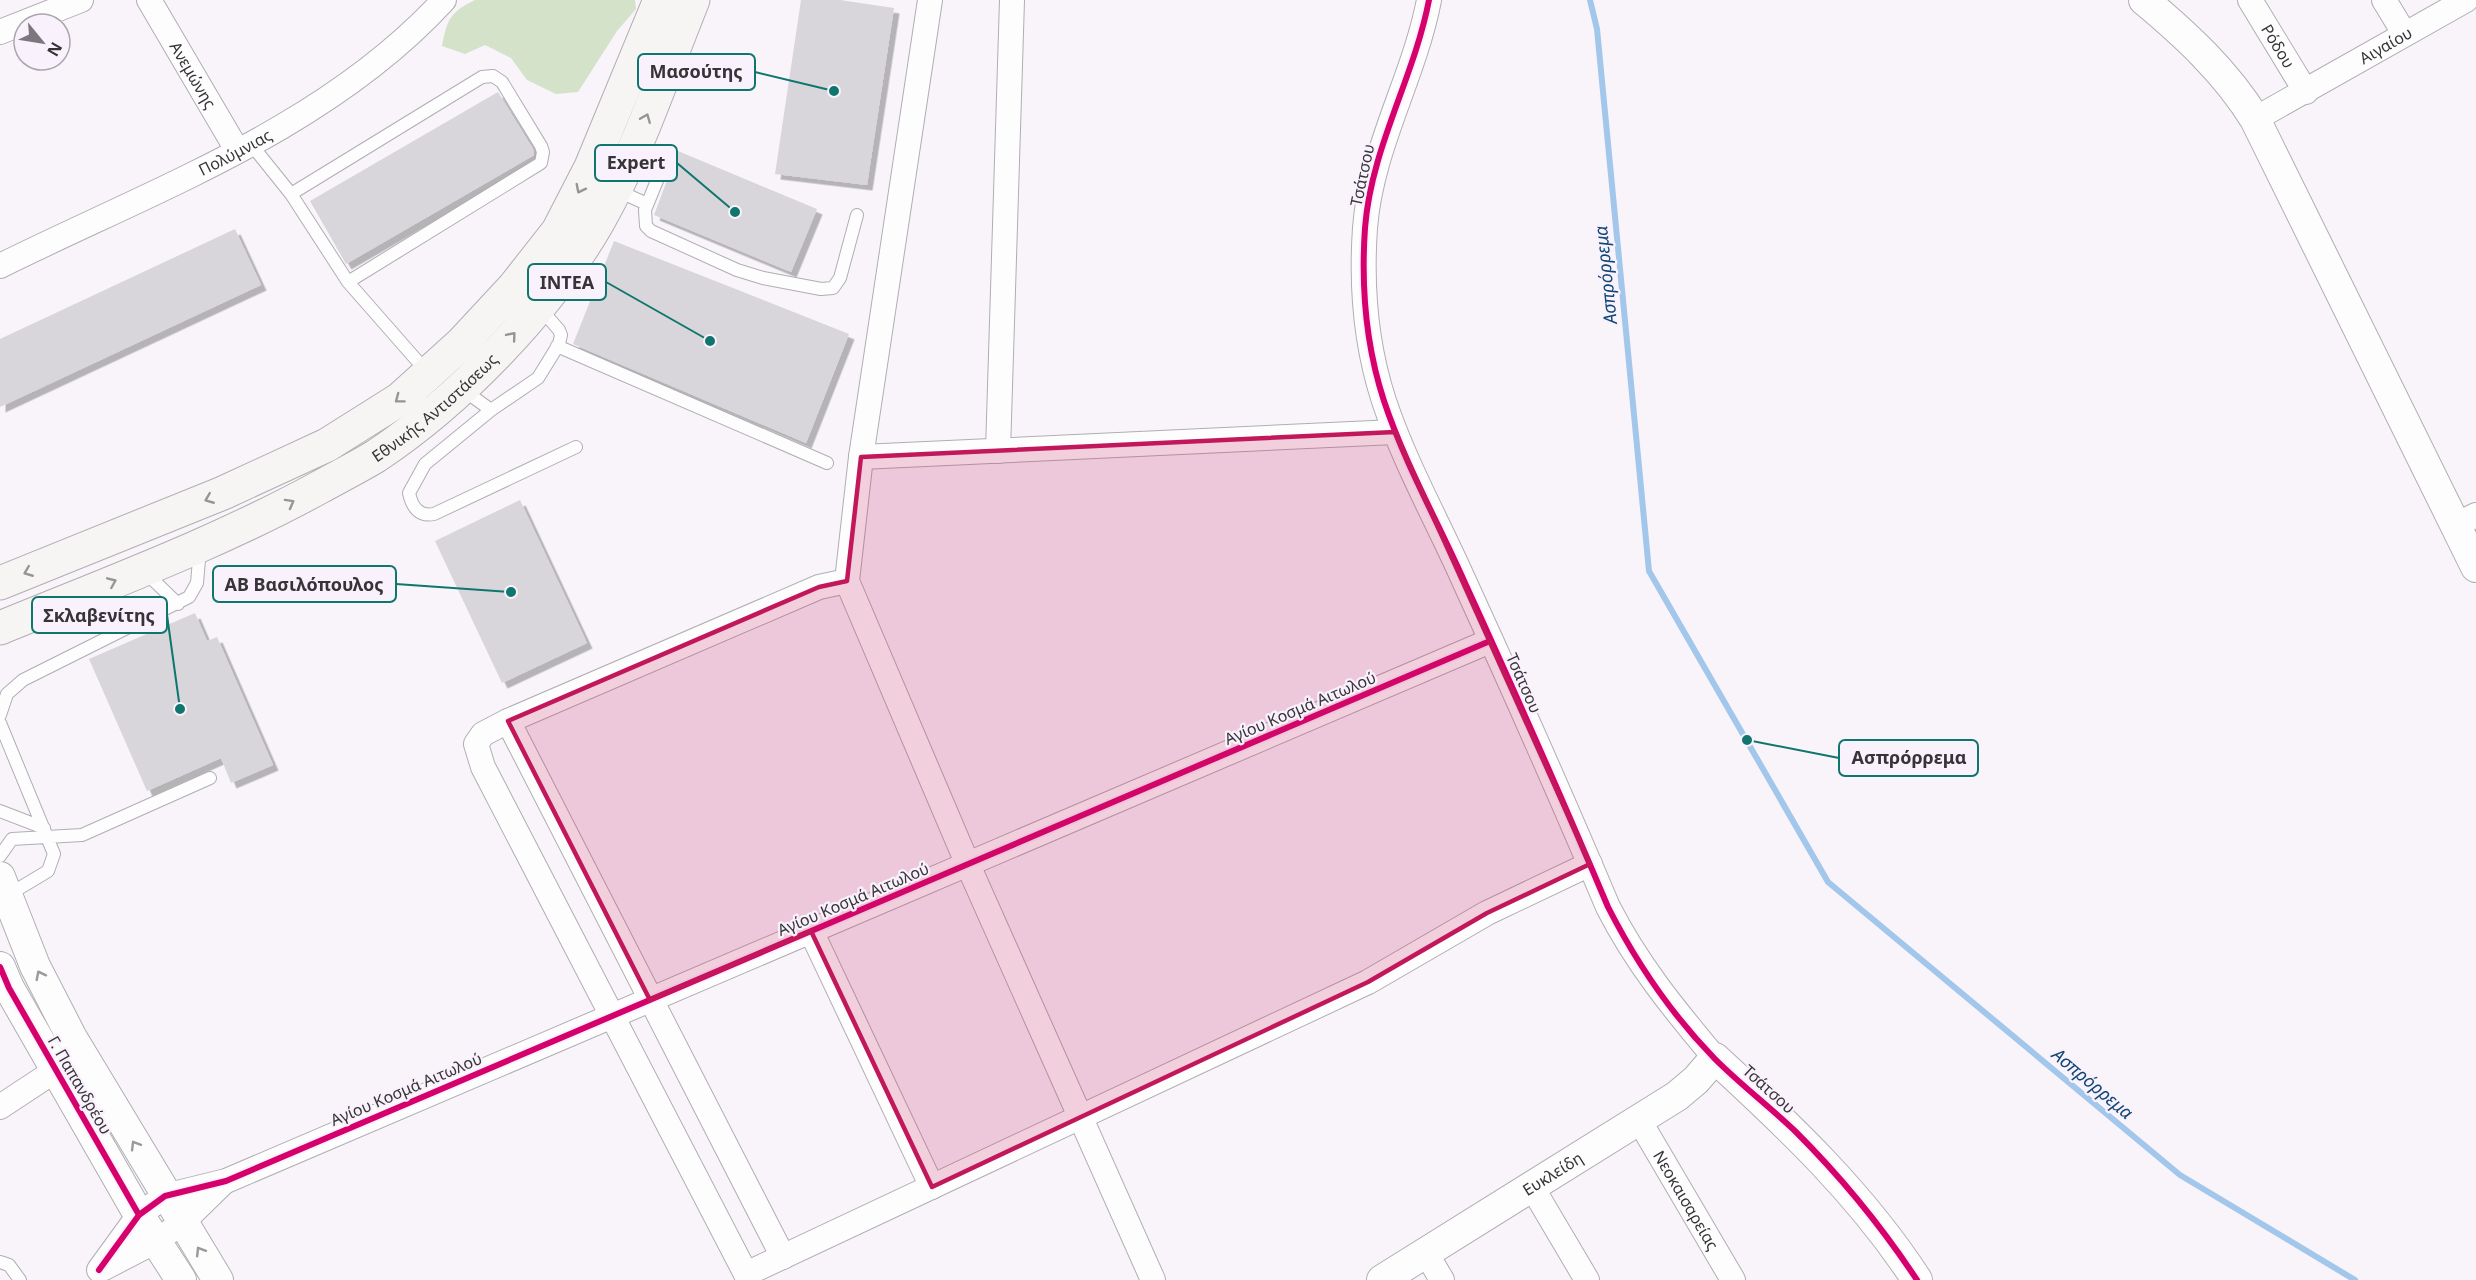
<svg xmlns="http://www.w3.org/2000/svg" width="2476" height="1280" viewBox="0 0 2476 1280" font-family="'Noto Sans',sans-serif">
<style>
.green{fill:#d3e2c9}
.lines{fill:none;stroke-linecap:round;stroke-linejoin:round}
.stream{stroke:#a3c6eb;stroke-width:6}
.building{fill:#d8d6da;filter:url(#shadow)}
.service-casing{stroke:#b0aeb2;stroke-width:14}
.minor-casing{stroke:#b0aeb2;stroke-width:26}
.tertiary-casing{stroke:#b0aeb2;stroke-width:32}
.secondary-casing{stroke:#b0aeb2;stroke-width:35}
.service{stroke:#fefdfe;stroke-width:12}
.minor{stroke:#fefdfe;stroke-width:24}
.tertiary{stroke:#fefdfe;stroke-width:30}
.secondary{stroke:#f7f5f3;stroke-width:33}
.cycleway-casing{stroke:#f9f2fc;stroke-width:10}
.cycleway{stroke:#d6006c;stroke-width:6}
.oneway{stroke:#979496}
.oneway2{stroke:#9a989b}
.marked{fill:#c2185b;fill-opacity:0.2;stroke:#c2185b;stroke-width:4.5;stroke-linejoin:round}
.labels{text-anchor:middle;dominant-baseline:central;stroke-width:4.5;stroke-linejoin:round;paint-order:stroke}
.street-label{font-size:16px;fill:#373438;stroke:#f9f2fc}
.water-label{font-size:18px;font-style:italic;fill:#104776;stroke:#f9f2fc}
.leader{fill:none;stroke:#0f766e;stroke-width:2}
.callout-dot{fill:#0f766e;stroke:#f9f2fc;stroke-width:2}
.callout{fill:#f9f2fc;stroke:#0f766e;stroke-width:2}
.callout-label{font-size:18px;text-anchor:middle;font-weight:bold;fill:#373438}
</style>
<defs>
<filter id="shadow"><feDropShadow dx="5.5" dy="5.5" stdDeviation="0" flood-color="#0004"/></filter>
</defs>
<rect width="100%" height="100%" fill="#f8f4fa"/>
<path class="green" d="M 475,0 L 635,0 L 636,9 L 617,31 L 578,92 L 556,94 L 527,80 L 511,58 L 485,45 L 465,54 L 442,46 C 447,20 450,12 475,0 Z"/>
<g class="lines">
<path class="stream" d="M 1590,0 L 1597,29 L 1649,571 L 1828,882 L 2180,1175 L 2355,1280"/>
</g>
<path class="building" d="M 801,0 L 840,0 L 894,8 L 867,185 L 775,174 Z
M 498,92 L 533,149 L 534,155 L 346,264 L 310,201 Z
M 678,151 L 817,209 L 791,272 L 654,215 Z
M 235,229 L 261,285 L 0,407 L 0,339 Z
M 614,241 L 849,334 L 806,443 L 573,344 Z
M 520,500 L 587,643 L 502,683 L 435,541 Z
M 195,613 L 207,641 L 217,637 L 273,765 L 231,783 L 221,758 L 147,791 L 89,659 Z"/>
<g class="lines">
<defs>
<path id="service" d="M 250,143 L 291,194 L 348,282 L 427,372
M 667,156 L 645,210 L 646,226 L 651,231 L 737,270 L 763,278 L 821,289 L 833,288 L 840,278 L 857,215
M 616,190 L 647,204
M 291,194 L 482,77 L 493,76 L 502,82 L 541,146 L 543,152 L 541,163 L 348,282
M 557,346 L 827,463
M 462,389 L 491,410 L 538,378 L 559,344 L 561,335 L 559,330 L 539,307
M 491,410 L 425,464 L 409,493 C 412,507 419,517 434,514 L 576,447
M 144,571 L 178,604
M 0,715 L 7,694 L 23,680 L 189,597 L 197,583 L 200,548
M 0,723 L 54,854 L 48,871 L 8,895
M 0,811 L 44,828
M 0,856 L 12,839 L 82,835 L 210,778
M 0,1262 L 9,1265 L 20,1280"/>
<g id="minor">
<path id="s1" d="M 149,0 L 237,150"/>
<path d="M 930,0 L 861,457 L 847,581 L 968,865 L 1153,1280"/>
<path d="M 1429,0 C 1414,78 1371,148 1365,228 C 1361,286 1366,346 1384,401 C 1405,464 1438,522 1465,583 C 1514,690 1562,798 1608,907 C 1637,964 1674,1009 1715,1058"/>
<path id="s2" d="M 2250,0 L 2306,92"/>
<path d="M 2384,0 L 2404,33"/>
<path d="M 0,32 L 81,0"/>
<path id="s3" d="M 2255,119 L 2466,0"/>
<path id="s4" d="M 0,266 C 153,190 327,128 444,0"/>
<path d="M 998,451 L 1012,0"/>
<path d="M 861,457 L 1395,432"/>
<path d="M 2456,525 L 2476,515"/>
<path d="M 508,721 L 783,1257"/>
<path d="M 811,931 L 932,1187"/>
<path d="M 0,1107 L 56,1070"/>
<path id="s5" d="M 1639,1120 L 1733,1280"/>
<path d="M 1532,1187 L 1587,1280"/>
<path d="M 1426,1253 L 1442,1280"/>
<path d="M 104,1268 L 156,1241 L 182,1223 L 224,1182"/>
<path d="M 99,1270 L 139,1215 L 165,1196 L 226,1181 L 1490,641"/>
<path d="M 746,1274 L 1368,982 L 1487,913 L 1590,864"/>
<path d="M 749,1280 L 483,767 L 476,744 L 483,734 L 508,721 L 819,587 L 847,581"/>
</g>
<g id="tertiary">
<path d="M 2144,0 C 2186,35 2226,72 2255,119 L 2476,567"/>
<path d="M 0,877 L 35,966 L 72,1038 L 218,1280"/>
<path d="M 0,967 L 9,988 L 139,1215 L 181,1280"/>
<path id="s6" d="M 1382,1280 L 1677,1096 L 1696,1080 L 1715,1058 C 1789,1126 1862,1195 1917,1280"/>
</g>
<g id="secondary">
<path d="M 0,583 L 223,493 L 327,445 L 400,399 L 462,343 L 514,287 L 558,231 L 591,167 L 660,0"/>
<path id="s7" d="M 0,628 C 107,584 218,543 320,487 C 338,477 358,467 376,456 C 460,400 548,309 598,222 C 638,152 663,74 693,0"/>
</g>
</defs>
<use href="#service" class="service-casing"/>
<use href="#minor" class="minor-casing"/>
<use href="#tertiary" class="tertiary-casing"/>
<use href="#secondary" class="secondary-casing"/>
<use href="#service" class="service"/>
<use href="#minor" class="minor"/>
<use href="#tertiary" class="tertiary"/>
<use href="#secondary" class="secondary"/>
<defs>
<path id="cycleway" d="M 1429,0 C 1414,78 1371,148 1365,228 C 1361,286 1366,346 1384,401 C 1405,464 1438,522 1465,583 C 1514,690 1562,798 1608,907 C 1636,962 1672,1015 1715,1059 C 1741,1085 1770,1107 1796,1132 C 1841,1177 1882,1227 1917,1280
M 0,967 L 9,988 L 139,1215
M 99,1270 L 139,1215 L 165,1196 L 226,1181 L 1490,641"/>
</defs>
<use href="#cycleway" class="cycleway-casing"/>
<use href="#cycleway" class="cycleway"/>
</g>
<defs><path id="oneway-chevron" d="M-2-3.5L2.5 0L-2 3.5" fill="none" stroke-width="1.6" stroke-linecap="round" stroke-linejoin="round" transform="scale(1.5)"/></defs>
<g class="oneway">
<use href="#oneway-chevron" transform="translate(646 118) rotate(-68)"/>
<use href="#oneway-chevron" transform="translate(580 189) rotate(117)"/>
<use href="#oneway-chevron" transform="translate(512 336) rotate(-50)"/>
<use href="#oneway-chevron" transform="translate(399 399) rotate(143)"/>
<use href="#oneway-chevron" transform="translate(209 499) rotate(158)"/>
<use href="#oneway-chevron" transform="translate(290 503) rotate(-29)"/>
<use href="#oneway-chevron" transform="translate(28 572) rotate(158)"/>
<use href="#oneway-chevron" transform="translate(112 582) rotate(-23)"/>
</g>
<g class="oneway2">
<use href="#oneway-chevron" transform="translate(40 975) rotate(-117)"/>
<use href="#oneway-chevron" transform="translate(135 1145) rotate(-121)"/>
<use href="#oneway-chevron" transform="translate(200 1251) rotate(-122)"/>
</g>
<path class="marked" d="M 1395,432 L 1590,864 L 1487,913 L 1368,982 L 932,1187 L 811,931 L 650,1000 L 508,721 L 819,587 L 847,581 L 861,457 Z"/>
<g class="labels">
<g class="street-label">
<text stroke="none"><textPath href="#s3" startOffset="150">Αιγαίου</textPath></text>
<text stroke="none"><textPath href="#s2" startOffset="54">Ρόδου</textPath></text>
<text stroke="none"><textPath href="#s1" startOffset="87">Ανεμώνης</textPath></text>
<text stroke="none"><textPath href="#s4" startOffset="261">Πολύμνιας</textPath></text>
<text transform="translate(1362 175) rotate(-78)">Τσάτσου</text>
<text stroke="none"><textPath href="#s7" startOffset="490">Εθνικής Αντιστάσεως</textPath></text>
<text transform="translate(1524 683) rotate(66)">Τσάτσου</text>
<text transform="translate(1300 708) rotate(-23)">Αγίου Κοσμά Αιτωλού</text>
<text transform="translate(853 899) rotate(-23)">Αγίου Κοσμά Αιτωλού</text>
<text transform="translate(80 1085) rotate(60)">Γ. Παπανδρέου</text>
<text transform="translate(406 1089) rotate(-23)">Αγίου Κοσμά Αιτωλού</text>
<text transform="translate(1769 1089) rotate(42)">Τσάτσου</text>
<text stroke="none"><textPath href="#s6" startOffset="201">Ευκλείδη</textPath></text>
<text stroke="none"><textPath href="#s5" startOffset="93">Νεοκαισαρείας</textPath></text>
</g>
<g class="water-label">
<text transform="translate(1605 275) rotate(-96)">Ασπρόρρεμα</text>
<text transform="translate(2093 1083) rotate(40)">Ασπρόρρεμα</text>
</g>
</g>
<path class="leader" d="M834 91L755 72M735 212L677 163M710 341L606 282M511 592L396 584M180 709L167 615M1747 740L1839 758"/>
<g class="callout-dot">
<circle cx="834" cy="91" r="6"/>
<circle cx="735" cy="212" r="6"/>
<circle cx="710" cy="341" r="6"/>
<circle cx="511" cy="592" r="6"/>
<circle cx="180" cy="709" r="6"/>
<circle cx="1747" cy="740" r="6"/>
</g>
<g class="callout">
<rect x="638" y="54" width="117" height="36" rx="6"/>
<rect x="595" y="145" width="82" height="36" rx="6"/>
<rect x="528" y="264" width="78" height="36" rx="6"/>
<rect x="213" y="566" width="183" height="36" rx="6"/>
<rect x="32" y="597" width="135" height="36" rx="6"/>
<rect x="1839" y="740" width="139" height="36" rx="6"/>
</g>
<g class="callout-label">
<text x="696" y="78">Μασούτης</text>
<text x="636" y="169">Expert</text>
<text x="567" y="289">INTEA</text>
<text x="304" y="591">ΑΒ Βασιλόπουλος</text>
<text x="99" y="622">Σκλαβενίτης</text>
<text x="1909" y="764">Ασπρόρρεμα</text>
</g>
<g transform="translate(42 42) rotate(120)"><circle r="28" fill="#f9f2fc" stroke="#aba6ae" stroke-width="1.5"/>
<path d="M0-4.5L10 22L0 15L-10 22Z" fill="#7b777c"/>
<text y="-9" font-size="16" font-weight="bold" text-anchor="middle" fill="#373438">N</text>
</g>
</svg>
